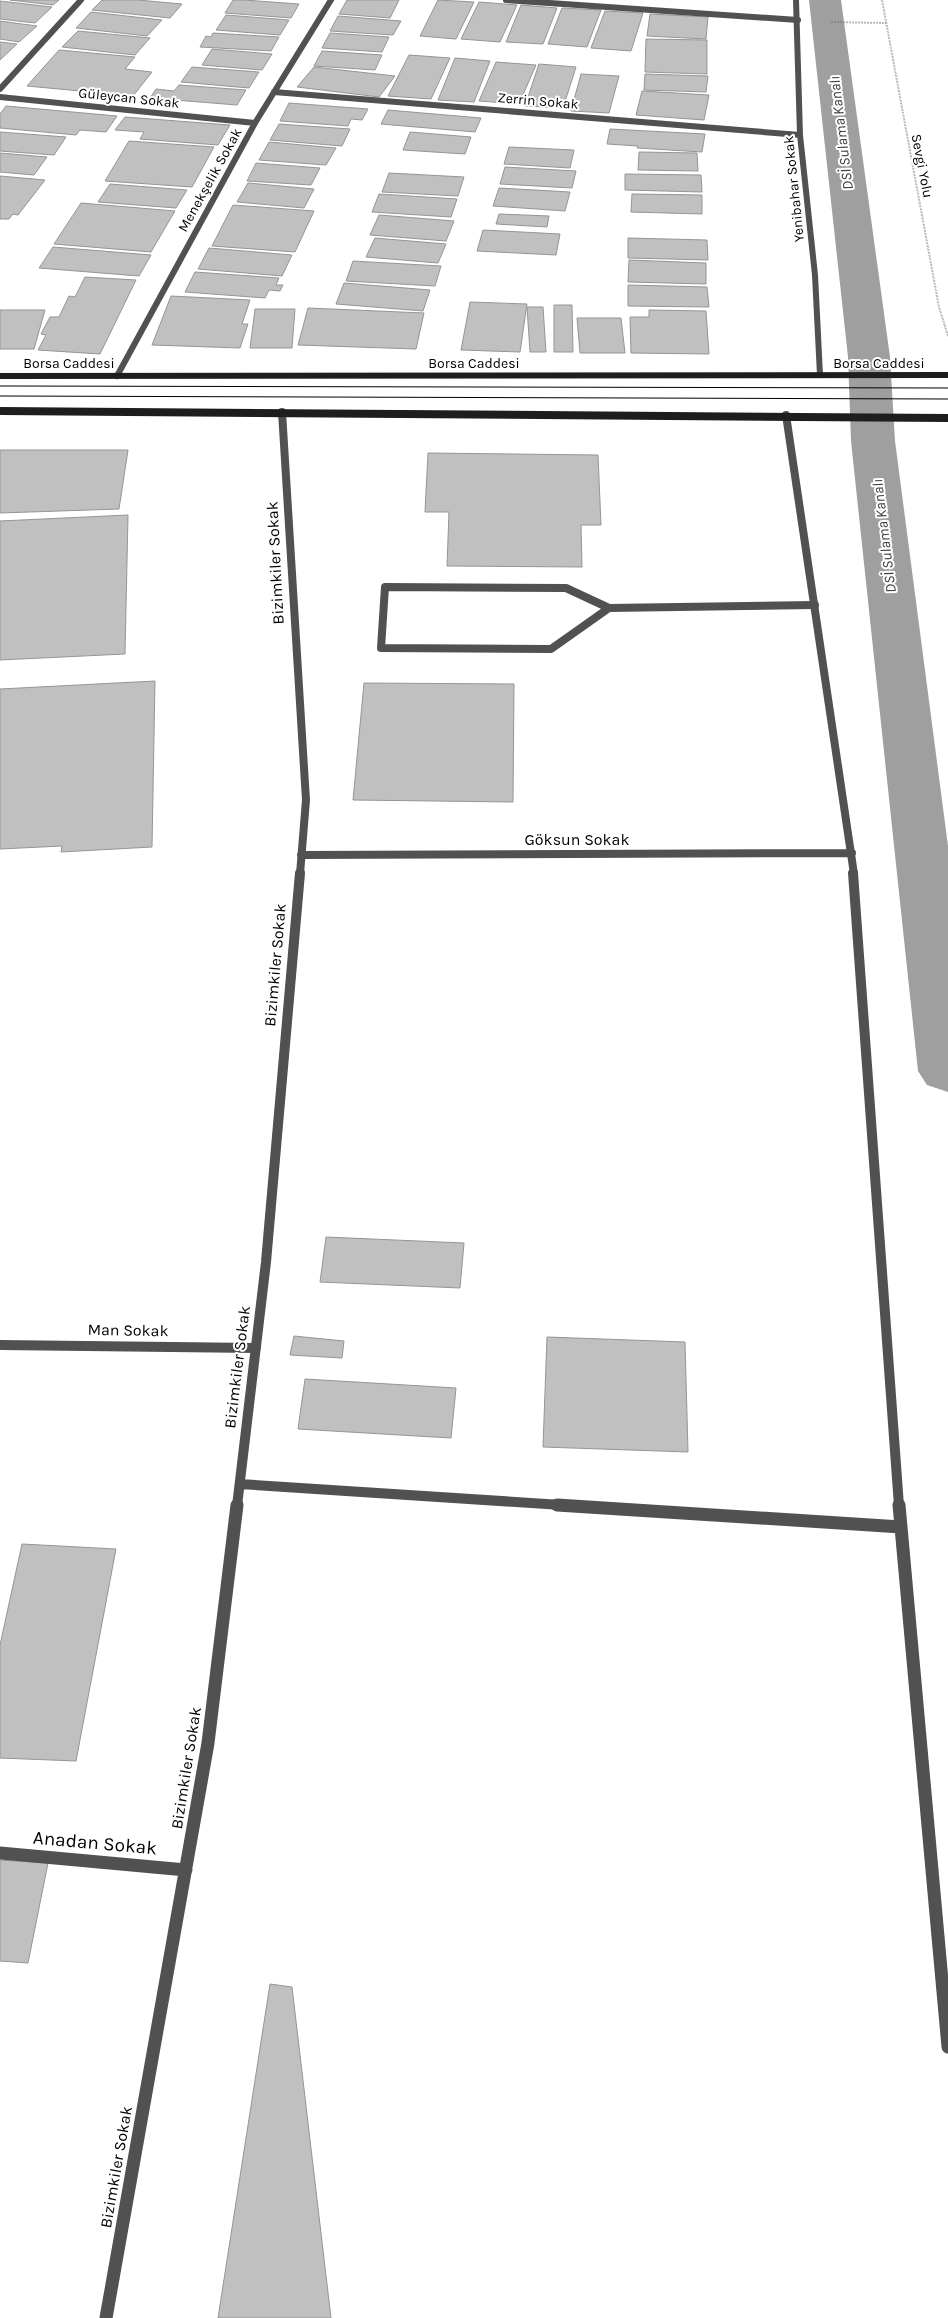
<svg xmlns="http://www.w3.org/2000/svg" width="948" height="2318" viewBox="0 0 948 2318" font-family="Karla,sans-serif">
<style>
.lines{fill:none;stroke-linecap:round;stroke-linejoin:round}
.canal{fill:#9f9f9f;fill-rule:evenodd}
.building{fill:#c0c0c0;stroke:#959595}
.path{stroke:#737373;stroke-width:2;stroke-dasharray:0.5 1;stroke-linecap:butt}
.lane{stroke:#515151;stroke-width:8}
.street-far3{stroke:#515151;stroke-width:6}
.street-far2{stroke:#515151;stroke-width:8}
.street-far1{stroke:#515151;stroke-width:10}
.street{stroke:#515151;stroke-width:13}
.secondary-far1{stroke:#1e1e1e;stroke-width:6}
.secondary{stroke:#1e1e1e;stroke-width:8}
.tram{stroke:#000;stroke-width:1}
.labels{text-anchor:middle;dominant-baseline:central;stroke-width:4;stroke-linejoin:round;paint-order:stroke}
.far-street-label{font-size:14px;fill:#000;stroke:#fff}
.far-water-label{font-size:15px;font-style:italic;fill:#404040;stroke:#fff}
.street-label{font-size:16px;fill:#000;stroke:#fff}
.near-street-label{font-size:19px;fill:#000;stroke:#fff}
</style>
<rect width="100%" height="100%" fill="#fff"/>
<g class="lines">
<path class="canal" d="M 809,0 L 841,0 L 890,357 L 895,441 L 948,846 L 948,1092 L 927,1085 L 918,1071 L 851,441 L 848,357 Z"/>
</g>
<path class="building" d="M 10,0 L 59,0 L 53,5 Z
M 102,0 L 138,0 L 182,4 L 170,18 L 92,10 Z
M 233,0 L 244,0 L 299,4 L 291,18 L 225,13 Z
M 347,0 L 399,0 L 390,18 L 339,14 Z
M 438,0 L 474,2 L 456,39 L 420,36 Z
M 0,1 L 52,7 L 35,23 L 0,19 Z
M 479,2 L 517,5 L 500,42 L 461,39 Z
M 521,5 L 557,8 L 543,44 L 506,42 Z
M 562,8 L 601,10 L 587,47 L 548,44 Z
M 605,11 L 643,13 L 631,51 L 591,48 Z
M 91,12 L 162,20 L 147,36 L 76,28 Z
M 650,14 L 708,17 L 706,39 L 647,36 Z
M 226,15 L 289,20 L 280,35 L 216,30 Z
M 338,16 L 401,21 L 393,35 L 330,31 Z
M 0,21 L 37,26 L 19,42 L 0,39 Z
M 78,31 L 150,38 L 135,55 L 62,47 Z
M 213,33 L 279,37 L 271,51 L 200,47 L 206,36 L 211,37 Z
M 330,33 L 389,37 L 382,52 L 322,48 Z
M 646,39 L 707,40 L 707,74 L 645,72 Z
M 0,42 L 17,44 L 0,60 Z
M 212,49 L 272,54 L 262,70 L 202,65 Z
M 59,50 L 135,57 L 125,69 L 152,72 L 133,96 L 27,86 Z
M 322,51 L 382,55 L 375,70 L 314,66 Z
M 409,55 L 450,58 L 431,99 L 388,96 Z
M 455,58 L 490,61 L 474,102 L 438,100 Z
M 496,62 L 536,65 L 519,104 L 479,101 Z
M 539,64 L 576,67 L 563,108 L 525,106 Z
M 192,67 L 259,72 L 249,88 L 181,82 Z
M 314,67 L 395,76 L 379,97 L 297,87 Z
M 581,74 L 619,76 L 609,113 L 571,111 Z
M 645,74 L 708,76 L 706,92 L 644,90 Z
M 179,85 L 246,90 L 237,105 L 150,98 L 156,89 L 174,91 Z
M 642,91 L 709,95 L 704,120 L 636,115 Z
M 289,103 L 368,109 L 362,120 L 351,119 L 348,126 L 280,121 Z
M 6,106 L 117,116 L 106,132 L 80,130 L 76,135 L 0,128 L 0,114 Z
M 388,110 L 481,118 L 475,132 L 381,124 Z
M 125,117 L 230,125 L 218,145 L 140,139 L 144,132 L 115,130 Z
M 279,124 L 350,129 L 342,146 L 270,140 Z
M 610,129 L 705,134 L 702,152 L 637,148 L 638,146 L 607,144 Z
M 0,132 L 66,137 L 54,155 L 0,151 Z
M 410,132 L 471,137 L 465,154 L 403,150 Z
M 129,141 L 214,147 L 192,187 L 105,181 Z
M 269,142 L 336,148 L 326,165 L 259,160 Z
M 509,147 L 574,150 L 570,168 L 504,164 Z
M 639,152 L 697,153 L 698,171 L 638,170 Z
M 0,153 L 47,157 L 34,175 L 0,172 Z
M 256,163 L 320,168 L 311,185 L 247,181 Z
M 505,167 L 576,171 L 572,188 L 500,184 Z
M 389,173 L 464,177 L 458,196 L 382,192 Z
M 625,174 L 701,175 L 702,192 L 625,190 Z
M 0,176 L 45,180 L 18,215 L 13,214 L 9,219 L 0,219 Z
M 248,183 L 314,189 L 304,208 L 237,202 Z
M 110,184 L 187,190 L 176,208 L 98,202 Z
M 499,188 L 570,192 L 565,211 L 493,206 Z
M 379,194 L 457,199 L 451,217 L 372,212 Z
M 632,194 L 702,195 L 702,214 L 631,212 Z
M 81,203 L 175,211 L 151,252 L 54,244 Z
M 233,205 L 314,211 L 295,252 L 212,246 Z
M 499,214 L 549,216 L 547,227 L 496,224 Z
M 379,215 L 454,221 L 446,241 L 370,235 Z
M 483,230 L 560,234 L 556,255 L 477,251 Z
M 375,238 L 446,244 L 438,263 L 366,257 Z
M 628,238 L 707,240 L 708,260 L 628,258 Z
M 53,247 L 151,255 L 139,276 L 39,268 Z
M 209,248 L 292,255 L 282,276 L 198,269 Z
M 629,260 L 706,263 L 706,284 L 628,282 Z
M 353,261 L 441,266 L 435,286 L 346,281 Z
M 195,272 L 279,278 L 276,285 L 283,285 L 280,291 L 269,290 L 265,298 L 185,292 Z
M 85,277 L 136,280 L 100,354 L 38,350 L 46,335 L 41,334 L 50,317 L 59,317 L 69,296 L 75,297 Z
M 344,283 L 430,290 L 423,311 L 336,304 Z
M 628,285 L 707,287 L 709,307 L 628,306 Z
M 171,296 L 250,300 L 242,324 L 248,324 L 240,348 L 152,345 Z
M 470,302 L 527,304 L 520,352 L 461,350 Z
M 554,305 L 572,305 L 573,352 L 554,352 Z
M 527,307 L 543,307 L 546,352 L 530,352 Z
M 308,308 L 424,313 L 416,349 L 298,345 Z
M 255,309 L 295,309 L 292,348 L 250,348 Z
M 0,310 L 45,310 L 34,349 L 0,349 Z
M 649,310 L 706,311 L 709,354 L 631,353 L 630,317 L 649,317 Z
M 577,318 L 621,318 L 625,353 L 580,353 Z
M 0,450 L 128,450 L 119,509 L 0,513 Z
M 428,453 L 598,455 L 601,525 L 581,525 L 582,567 L 447,566 L 449,512 L 425,512 Z
M 128,515 L 125,654 L 0,660 L 0,521 Z
M 155,681 L 152,847 L 61,852 L 62,846 L 0,849 L 0,689 Z
M 364,683 L 514,684 L 513,802 L 353,800 Z
M 326,1237 L 464,1243 L 460,1288 L 320,1282 Z
M 294,1336 L 344,1341 L 342,1358 L 290,1355 Z
M 547,1337 L 685,1342 L 688,1452 L 543,1447 Z
M 305,1379 L 456,1388 L 451,1438 L 298,1429 Z
M 22,1544 L 116,1549 L 76,1761 L 0,1758 L 0,1645 Z
M 0,1860 L 48,1863 L 28,1963 L 0,1961 Z
M 270,1984 L 292,1987 L 331,2318 L 218,2318 Z"/>
<g class="lines">
<path class="path" d="M 882,0 L 939,307 L 948,336
M 831,22 L 886,23"/>
<path class="lane" d="M 385,587 L 566,588 L 609,608 L 551,649 L 381,648 Z
M 609,608 L 815,605"/>
<path class="street-far3" d="M 506,0 L 798,20
M 796,0 L 800,135 L 815,275 L 820,375
M 0,89 L 81,0
M 274,92 L 800,135
M 0,97 L 255,123
M 117,376 L 255,123 L 331,0"/>
<path class="street-far2" d="M 282,412 L 306,800 L 300,874
M 786,415 L 854,874
M 301,855 L 852,853"/>
<path class="street-far1" d="M 853,873 L 899,1506
M 0,1345 L 256,1348
M 240,1484 L 577,1506
M 237,1506 L 266,1262 L 300,873"/>
<path class="street" d="M 557,1505 L 901,1527
M 899,1505 L 948,2047
M 0,1853 L 186,1870
M 106,2318 L 208,1743 L 237,1505"/>
<path class="secondary-far1" d="M 0,376 L 948,375"/>
<path class="secondary" d="M 0,411 L 948,418"/>
<path class="tram" d="M 0,386 L 948,388
M 0,396 L 948,399"/>
</g>
<g class="labels">
<g class="far-street-label">
<text transform="translate(129 98) rotate(6)">Güleycan Sokak</text>
<text transform="translate(538 101) rotate(5)">Zerrin Sokak</text>
<text transform="translate(922 166) rotate(79)">Sevgi Yolu</text>
<text transform="translate(210 180) rotate(-61)">Menekşelik Sokak</text>
<text transform="translate(794 189) rotate(-96)">Yenibahar Sokak</text>
<text x="69" y="363">Borsa Caddesi</text>
<text x="474" y="363">Borsa Caddesi</text>
<text x="879" y="363">Borsa Caddesi</text>
</g>
<g class="far-water-label">
<text transform="translate(841 133) rotate(-97)">DSİ Sulama Kanalı</text>
<text transform="translate(884 536) rotate(-97)">DSİ Sulama Kanalı</text>
</g>
<g class="street-label">
<text transform="translate(275 563) rotate(-93)">Bizimkiler Sokak</text>
<text x="577" y="839">Göksun Sokak</text>
<text transform="translate(275 965) rotate(-85)">Bizimkiler Sokak</text>
<text transform="translate(128 1330) rotate(1)">Man Sokak</text>
<text transform="translate(237 1367) rotate(-83)">Bizimkiler Sokak</text>
<text transform="translate(186 1768) rotate(-81)">Bizimkiler Sokak</text>
<text transform="translate(116 2167) rotate(-80)">Bizimkiler Sokak</text>
</g>
<g class="near-street-label">
<text transform="translate(95 1843) rotate(5)">Anadan Sokak</text>
</g>
</g>
</svg>
